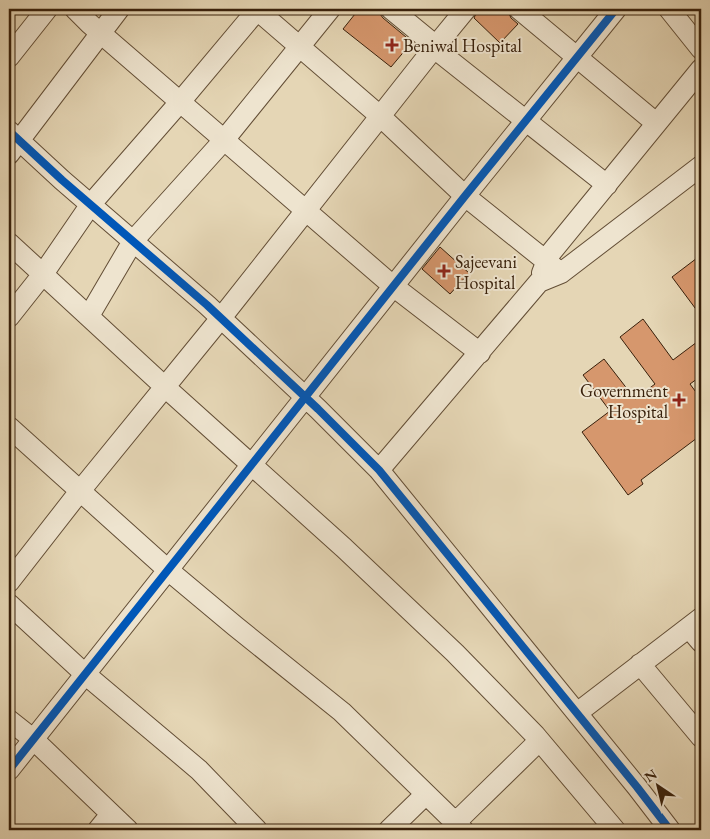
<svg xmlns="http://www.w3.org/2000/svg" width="710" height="839" viewBox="0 0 710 839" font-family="'EB Garamond',serif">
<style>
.building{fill:#d6976d;stroke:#38200b}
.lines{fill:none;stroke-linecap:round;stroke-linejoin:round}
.minor-casing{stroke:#634e36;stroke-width:22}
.minor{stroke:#eee4cf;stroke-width:20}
.cycleway-casing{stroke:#eee4cf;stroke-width:11}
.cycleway{stroke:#0057b8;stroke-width:8}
.poi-dot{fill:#8f2418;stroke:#eee4cf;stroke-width:2}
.labels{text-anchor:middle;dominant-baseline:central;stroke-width:4;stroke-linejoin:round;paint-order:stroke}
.poi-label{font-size:18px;fill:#38200b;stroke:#eee4cf;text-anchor:start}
</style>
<rect width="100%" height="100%" fill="#e5d6b5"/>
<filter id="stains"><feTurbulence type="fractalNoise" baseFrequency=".004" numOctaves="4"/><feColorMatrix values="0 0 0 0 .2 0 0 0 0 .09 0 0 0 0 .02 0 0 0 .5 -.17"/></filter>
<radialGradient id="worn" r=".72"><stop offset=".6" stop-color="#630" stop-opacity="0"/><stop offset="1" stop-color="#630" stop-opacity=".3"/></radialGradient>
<path class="building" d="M 359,9 L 379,9 L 380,14 L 383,18 L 412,42 L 391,67 L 343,29 Z
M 478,9 L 507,9 L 511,18 L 518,24 L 500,43 L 474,18 Z
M 440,247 L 469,273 L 450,294 L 422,269 Z
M 701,255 L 701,316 L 672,277 Z
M 643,319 L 673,360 L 701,339 L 701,376 L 690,384 L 701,399 L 701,435 L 641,480 L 643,484 L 628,495 L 582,432 L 610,411 L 583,375 L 604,359 L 635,399 L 655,384 L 620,337 Z"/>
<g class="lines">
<defs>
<path id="minor" d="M 75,9 L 90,24 L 393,286 L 480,353
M 256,9 L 380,116 L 465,196 L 561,273
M 391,9 L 436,46
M 519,9 L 656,123
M 669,9 L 701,49
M 434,48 L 607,185
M 9,57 L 47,9
M 9,131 L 62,180 L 207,305 L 318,409 L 379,470 L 637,787 L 670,830
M 9,154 L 119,9
M 9,243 L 165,387 L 344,548 L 455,653 L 535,735 L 615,830
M 542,273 L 549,255 L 701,69
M 89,316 L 133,241 L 224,140 L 330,9
M 9,317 L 43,274 L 91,204 L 180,102 L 258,9
M 9,427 L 168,570 L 235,626 L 342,712 L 463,830
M 379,470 L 539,282 L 561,273 L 701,166
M 9,582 L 80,491 L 221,318 L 434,48 L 466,9
M 9,604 L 85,674 L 199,770 L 257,830
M 689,628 L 701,642
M 640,664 L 701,737
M 577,713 L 701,618
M 9,720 L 33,739 L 128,830
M 9,770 L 465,196 L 616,9
M 455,823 L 539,741
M 98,830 L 111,814
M 389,830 L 426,794"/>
</defs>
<use href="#minor" class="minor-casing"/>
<use href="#minor" class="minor"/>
<defs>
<path id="cycleway" d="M 9,131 L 62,180 L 207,305 L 318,409 L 379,470 L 637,787 L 670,830
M 9,770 L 465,196 L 616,9"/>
</defs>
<use href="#cycleway" class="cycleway-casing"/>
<use href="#cycleway" class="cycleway"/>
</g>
<g class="poi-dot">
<path d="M389.5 37.5h5v5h5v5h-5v5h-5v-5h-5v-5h5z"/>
<path d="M441.5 263.5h5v5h5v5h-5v5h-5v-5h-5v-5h5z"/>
<path d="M676.5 392.5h5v5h5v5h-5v5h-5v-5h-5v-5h5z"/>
</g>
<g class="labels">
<g class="poi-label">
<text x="403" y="45">Beniwal Hospital</text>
<text x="455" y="261">Sajeevani<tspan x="455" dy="21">Hospital</tspan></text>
<text x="668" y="390" text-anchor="end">Government<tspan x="668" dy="21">Hospital</tspan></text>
</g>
</g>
<rect width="710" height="839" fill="none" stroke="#e5d6b5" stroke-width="30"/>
<rect x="10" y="10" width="690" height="819" fill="none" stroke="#38200b" stroke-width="2.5"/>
<rect x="15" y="15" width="680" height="809" fill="none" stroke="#38200b"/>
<g transform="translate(658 786) rotate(325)" stroke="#eee4cf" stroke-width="4" paint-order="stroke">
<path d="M0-4L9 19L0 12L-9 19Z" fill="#38200b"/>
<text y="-8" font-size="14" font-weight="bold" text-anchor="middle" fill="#38200b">N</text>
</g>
<rect width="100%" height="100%" filter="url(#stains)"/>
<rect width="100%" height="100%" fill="url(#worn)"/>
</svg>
